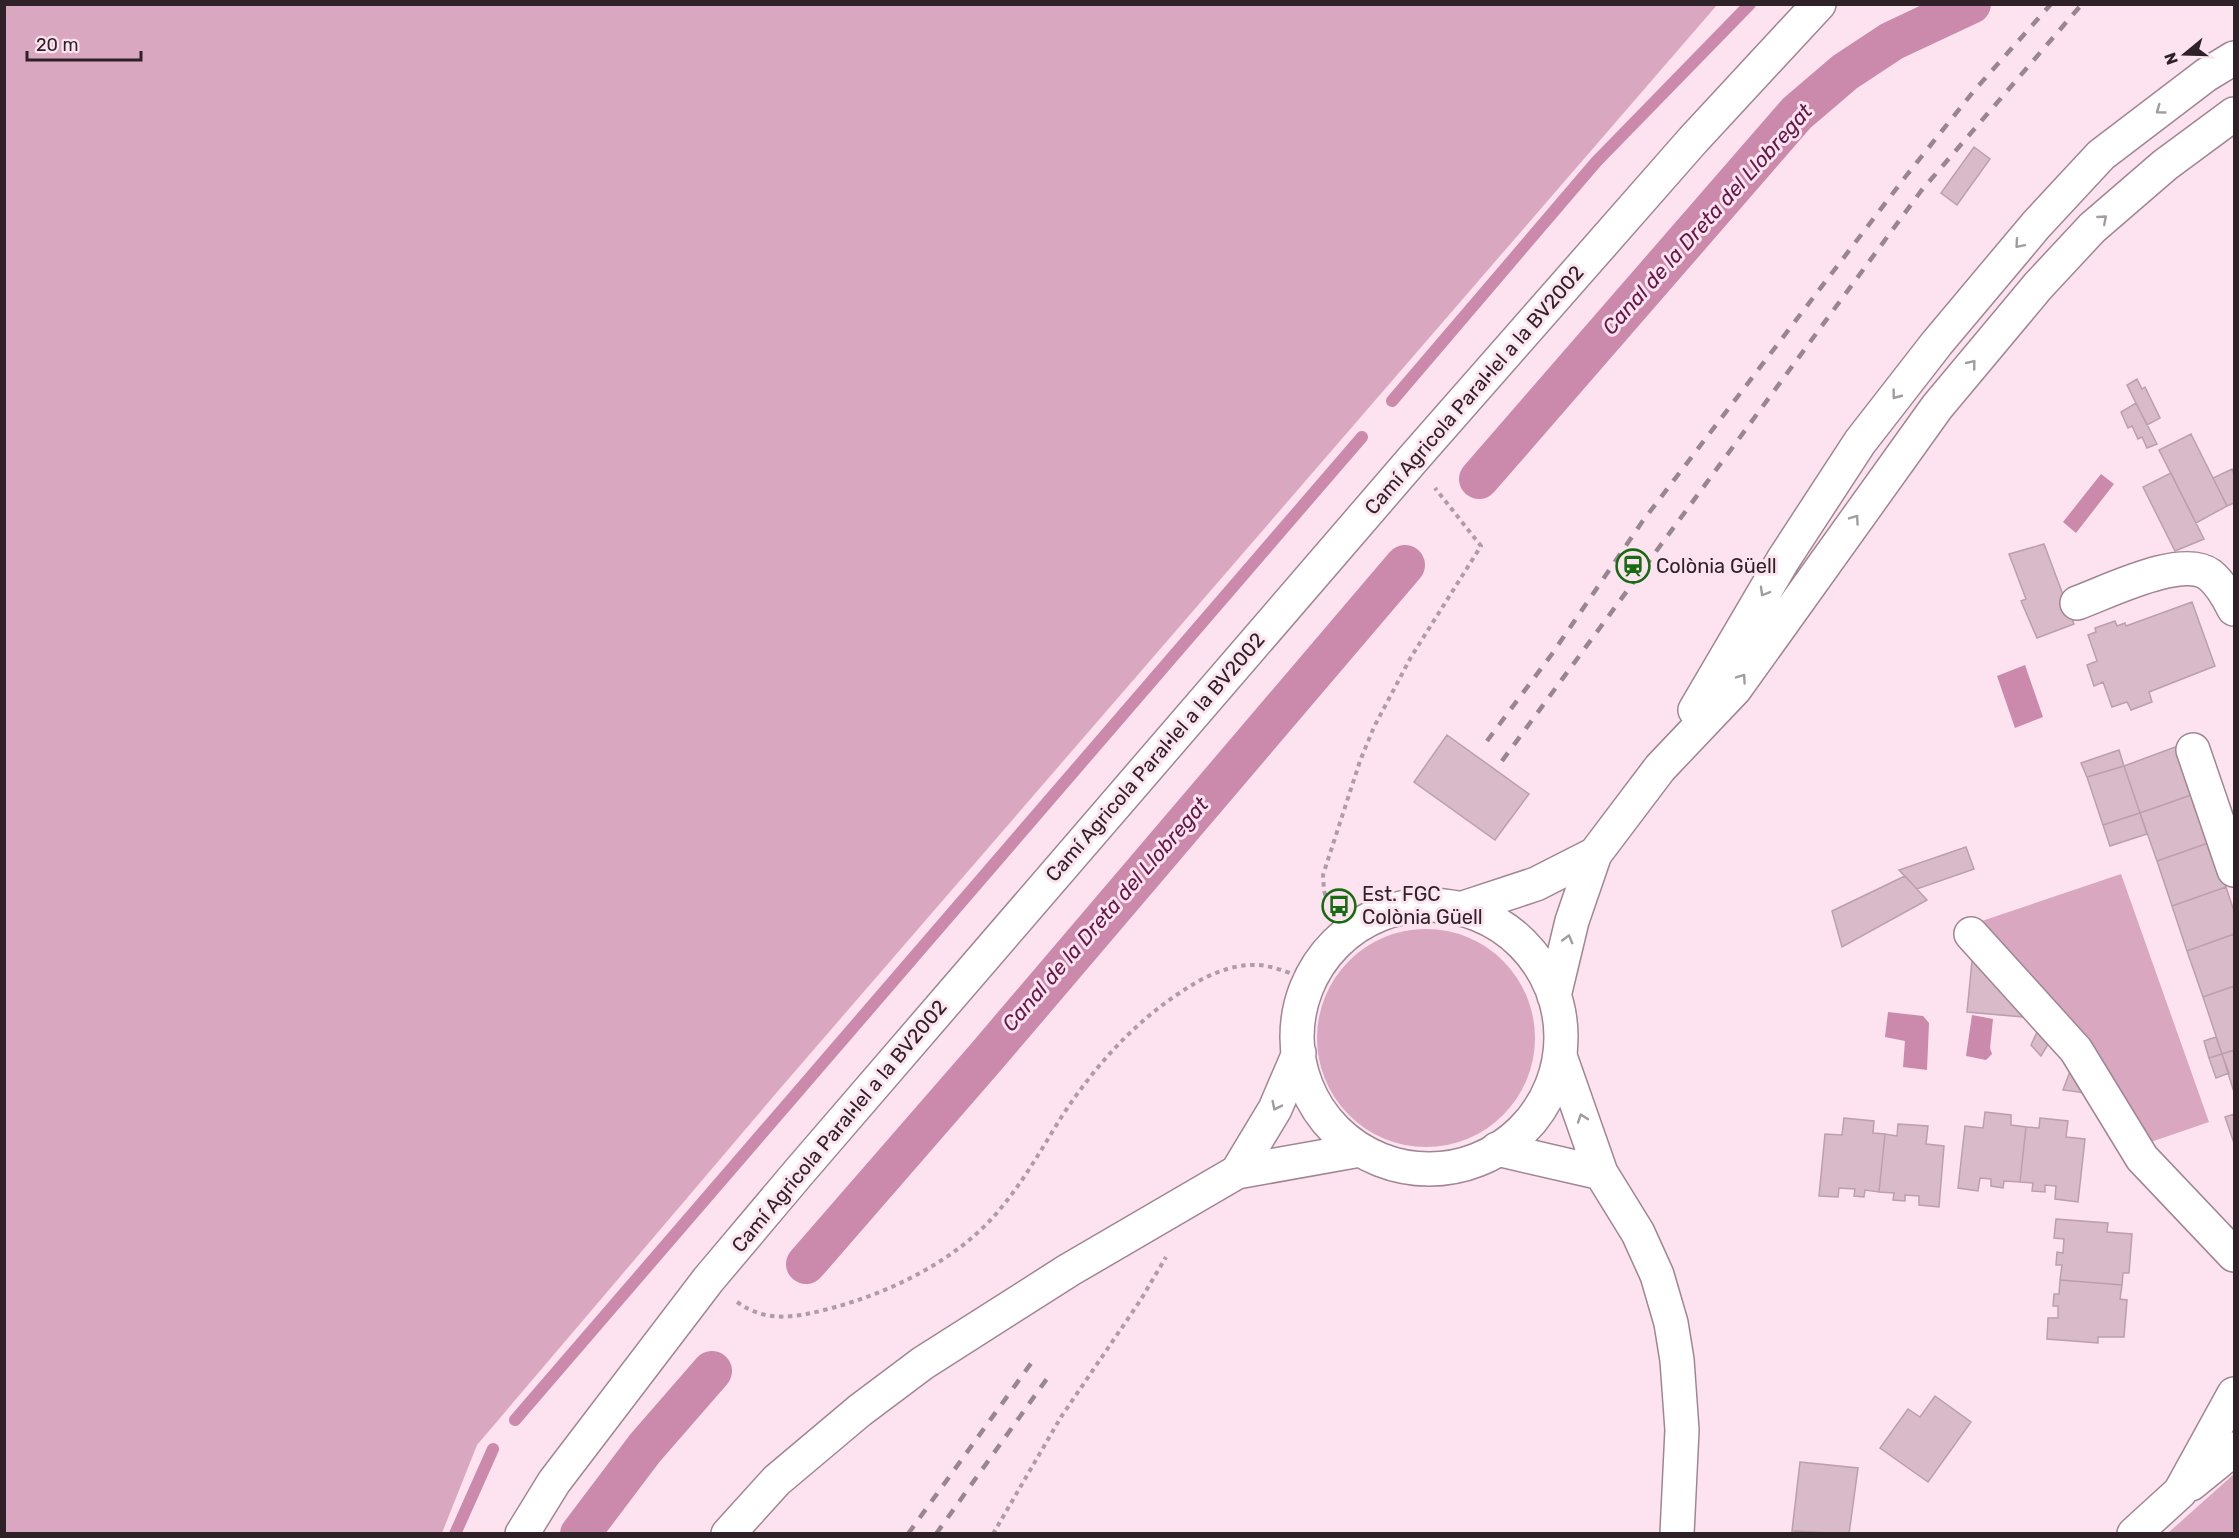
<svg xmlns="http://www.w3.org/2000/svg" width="2239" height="1538" viewBox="0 0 2239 1538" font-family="Rubik,sans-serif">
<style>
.green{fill:#d9a8c0}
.water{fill:#cb89ab}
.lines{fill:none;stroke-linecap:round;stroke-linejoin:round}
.stream{stroke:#cb89ab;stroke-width:12}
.canal{stroke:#cb89ab;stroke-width:40}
.building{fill:#d9bac8;stroke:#bc9ead;stroke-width:1.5}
.street-casing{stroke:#a28593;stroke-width:36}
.primary-casing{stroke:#a28593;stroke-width:36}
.path{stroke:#b09ca6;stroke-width:4;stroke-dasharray:4.5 4.5;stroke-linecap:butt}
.street{stroke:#fff;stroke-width:33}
.primary{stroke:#fff;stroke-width:33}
.rail{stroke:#99868f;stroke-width:4.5;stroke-dasharray:10 10;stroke-linecap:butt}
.oneway{stroke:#a19c9e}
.labels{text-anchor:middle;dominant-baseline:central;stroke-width:6;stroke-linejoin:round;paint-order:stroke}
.street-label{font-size:20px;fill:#2e2228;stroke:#fce3ef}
.poi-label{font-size:20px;fill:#2e2228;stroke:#fce3ef;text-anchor:start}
.water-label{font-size:21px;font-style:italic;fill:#641746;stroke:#fce3ef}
</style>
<rect width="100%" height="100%" fill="#fce3ef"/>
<path class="green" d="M 5,4 L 1717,4 L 1717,5 L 784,1084 L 477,1445 L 442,1533 L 5,1534 Z
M 2121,874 L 2209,1122 L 2145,1144 L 1973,924 Z
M1317 1038a109 109 0 1 1 218 0a109 109 0 1 1-218 0Z
M 2234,1474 L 2234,1533 L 2168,1533 Z"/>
<path class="water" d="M 2101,474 L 2114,484 L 2076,533 L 2063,522 Z
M 2025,665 L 2043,717 L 2015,728 L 1997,676 Z
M 1888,1012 L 1923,1016 L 1929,1023 L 1927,1070 L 1903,1067 L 1905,1041 L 1885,1037 Z
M 1972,1015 L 1993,1019 L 1990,1048 L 1992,1054 L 1986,1060 L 1966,1056 Z"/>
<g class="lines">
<path class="stream" d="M 1392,401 L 1596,162 L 1750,4
M 515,1420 L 1362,437
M 455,1534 L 493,1449"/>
<path class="canal" d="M 1479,479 L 1797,113 L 1845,72 L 1892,41 L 1971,4
M 806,1264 L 986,1057 L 1405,565
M 580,1534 L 645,1448 L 712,1371"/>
</g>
<path class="building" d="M 1974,147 L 1990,159 L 1957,205 L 1941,193 Z
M 2137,379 L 2142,389 L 2145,387 L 2160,418 L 2147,425 L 2127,385 Z
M 2136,403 L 2157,444 L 2147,448 L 2142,437 L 2138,439 L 2132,426 L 2128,428 L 2121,412 Z
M 2191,434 L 2227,506 L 2196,523 L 2159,450 Z
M 2232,469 L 2234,474 L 2234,503 L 2227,506 L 2213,478 Z
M 2171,473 L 2204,539 L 2175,551 L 2143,487 Z
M 2044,544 L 2074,624 L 2037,638 L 2021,601 L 2026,599 L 2009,554 Z
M 2192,602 L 2215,666 L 2149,692 L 2152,702 L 2131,710 L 2127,702 L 2112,707 L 2103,682 L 2094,686 L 2087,665 L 2097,661 L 2088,635 L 2096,632 L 2095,628 L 2115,621 L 2117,626 L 2125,623 L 2126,626 Z
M 1447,735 L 1529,794 L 1495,840 L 1414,782 Z
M 2178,746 L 2194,794 L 2140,813 L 2124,766 Z
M 2119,750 L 2124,766 L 2087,777 L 2081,763 Z
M 2124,766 L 2140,813 L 2103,825 L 2087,777 Z
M 2194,794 L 2211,842 L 2157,861 L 2140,813 Z
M 2140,813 L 2147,834 L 2110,846 L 2103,825 Z
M 2211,842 L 2226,887 L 2172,906 L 2157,861 Z
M 1966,847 L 1974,869 L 1917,889 L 1899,870 Z
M 1905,876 L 1927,900 L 1842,947 L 1832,911 Z
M 2226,887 L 2234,911 L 2234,934 L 2187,951 L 2172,906 Z
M 2234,934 L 2234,986 L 2203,997 L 2187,951 Z
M 1980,959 L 2024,1017 L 1967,1012 L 1972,961 Z
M 2234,986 L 2234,1050 L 2222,1054 L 2203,997 Z
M 2039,1028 L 2050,1041 L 2041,1056 L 2031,1045 Z
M 2216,1037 L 2222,1054 L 2209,1058 L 2204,1041 Z
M 2234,1050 L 2234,1092 L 2222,1054 Z
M 2222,1054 L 2229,1073 L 2216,1078 L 2209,1058 Z
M 2072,1066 L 2093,1094 L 2063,1090 Z
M 1985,1112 L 2011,1115 L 2011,1125 L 2026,1127 L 2020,1182 L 2004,1181 L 2003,1188 L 1991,1186 L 1991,1179 L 1980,1178 L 1978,1191 L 1958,1188 L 1965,1126 L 1983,1128 Z
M 2234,1114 L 2234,1143 L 2225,1117 Z
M 1844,1118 L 1874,1121 L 1873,1133 L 1885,1134 L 1879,1192 L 1865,1190 L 1864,1197 L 1854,1196 L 1855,1189 L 1839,1188 L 1838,1197 L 1819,1196 L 1825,1134 L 1842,1135 Z
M 2040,1118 L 2068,1121 L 2066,1137 L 2085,1139 L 2078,1202 L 2055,1199 L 2056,1186 L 2045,1185 L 2045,1192 L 2032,1191 L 2033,1183 L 2020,1182 L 2026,1127 L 2039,1128 Z
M 1898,1124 L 1928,1126 L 1926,1144 L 1944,1146 L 1939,1207 L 1919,1205 L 1919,1196 L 1905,1195 L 1905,1201 L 1893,1200 L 1894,1193 L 1879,1192 L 1885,1134 L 1897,1136 Z
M 2056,1219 L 2108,1223 L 2107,1232 L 2132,1234 L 2129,1273 L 2123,1273 L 2122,1285 L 2060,1280 L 2062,1265 L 2056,1265 L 2057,1252 L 2063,1253 L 2064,1239 L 2054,1238 Z
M 2060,1280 L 2122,1285 L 2120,1299 L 2127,1300 L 2124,1337 L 2098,1337 L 2098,1343 L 2047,1339 L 2048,1318 L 2058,1318 L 2058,1306 L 2053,1306 L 2054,1294 L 2059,1294 Z
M 1935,1396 L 1971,1422 L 1928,1482 L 1880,1448 L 1908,1409 L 1920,1417 Z
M 1800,1462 L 1858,1468 L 1849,1534 L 1792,1531 Z"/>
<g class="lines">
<defs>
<path id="street" d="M 2077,603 C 2108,592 2182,554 2210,575 C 2220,583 2228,597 2234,609
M 2193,750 L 2234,870
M 1971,934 L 2076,1050 L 2142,1158 L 2234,1255
M 1560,1056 L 1601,1173 L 1638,1233 L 1657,1275 L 1671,1323 L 1677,1360 L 1682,1430 L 1677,1534
M 1497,1149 L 1601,1173
M 2191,1484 L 2234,1449
M 522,1534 L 554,1482 L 708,1280 L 799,1172 L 1413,459 L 1693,140 L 1819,4
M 2134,1534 L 2180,1492 L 2234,1394"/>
<path id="primary" d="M 1695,710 L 1783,560 L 1860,442 L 1937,343 L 2036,225 L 2101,155 L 2206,75 L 2234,58
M1297 1037a132 132 0 1 1 264 0a132 132 0 1 1-264 0Z
M 1460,909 L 1536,884 L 1595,854
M 1554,996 L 1572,921 L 1595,854 L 1660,768 L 1735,689 L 1937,407 L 2038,286 L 2092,228 L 2165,165 L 2234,114
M 1237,1172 L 1275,1109 L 1299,1053
M 728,1534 L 777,1480 L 859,1411 L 923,1363 L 1069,1270 L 1237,1172 L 1360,1150"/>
</defs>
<use href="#street" class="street-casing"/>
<use href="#primary" class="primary-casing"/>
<path class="path" d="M 1340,938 L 1324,891 L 1323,875 L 1360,761 L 1374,727 L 1411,657 L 1481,546 L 1435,488
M 737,1302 C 768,1324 797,1317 832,1308 C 891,1292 955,1261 996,1214 C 1022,1184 1041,1150 1062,1116 C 1095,1066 1134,1022 1184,990 C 1205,976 1231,964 1256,965 C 1273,965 1293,975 1309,979
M 993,1534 L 1061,1417 L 1140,1301 L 1166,1257"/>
<use href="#street" class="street"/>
<use href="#primary" class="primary"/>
<path class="rail" d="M 1487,741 L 1552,654 L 1642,522 L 1906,176 L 1973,92 L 2051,4
M 1502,761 L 1921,191 L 2082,4
M 908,1534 L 1032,1362
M 936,1534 L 1051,1373"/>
</g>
<defs><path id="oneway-chevron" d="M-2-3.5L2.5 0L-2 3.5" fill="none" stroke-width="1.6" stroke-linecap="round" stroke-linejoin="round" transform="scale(1.5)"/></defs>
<g class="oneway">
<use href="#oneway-chevron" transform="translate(2160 110) rotate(144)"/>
<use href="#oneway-chevron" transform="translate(2103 219) rotate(-41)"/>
<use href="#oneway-chevron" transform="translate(2019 244) rotate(131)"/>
<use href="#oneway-chevron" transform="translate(1972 364) rotate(-51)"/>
<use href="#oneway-chevron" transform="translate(1896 395) rotate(127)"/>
<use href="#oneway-chevron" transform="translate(1855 519) rotate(-55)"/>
<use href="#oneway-chevron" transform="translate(1764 592) rotate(120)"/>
<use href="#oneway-chevron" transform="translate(1742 678) rotate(-55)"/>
<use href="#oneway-chevron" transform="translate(1568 939) rotate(-75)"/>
<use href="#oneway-chevron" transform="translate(1276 1106) rotate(116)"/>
<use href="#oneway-chevron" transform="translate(1582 1118) rotate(-109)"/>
</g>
<defs>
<symbol id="station-ring" viewBox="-11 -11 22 22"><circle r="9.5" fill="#fce3ef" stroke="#176b11" stroke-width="1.5"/><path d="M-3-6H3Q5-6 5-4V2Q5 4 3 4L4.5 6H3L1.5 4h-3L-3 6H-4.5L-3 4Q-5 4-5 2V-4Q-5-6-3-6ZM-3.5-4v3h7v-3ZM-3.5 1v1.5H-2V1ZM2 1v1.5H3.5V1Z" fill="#176b11"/></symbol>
<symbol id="bus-ring" viewBox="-11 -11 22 22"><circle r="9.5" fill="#fce3ef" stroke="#176b11" stroke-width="1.5"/><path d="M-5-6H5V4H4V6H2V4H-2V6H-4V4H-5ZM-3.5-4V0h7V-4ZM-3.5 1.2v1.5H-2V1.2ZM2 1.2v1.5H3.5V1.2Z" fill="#176b11"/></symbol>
</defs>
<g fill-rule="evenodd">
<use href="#station-ring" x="1614" y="547" width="38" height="38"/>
<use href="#bus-ring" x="1320" y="887" width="38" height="38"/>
</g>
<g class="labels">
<g class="street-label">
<text transform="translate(1474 390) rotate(-49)">Camí Agricola Paral·lel a la BV2002</text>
<text transform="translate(1155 757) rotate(-49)">Camí Agricola Paral·lel a la BV2002</text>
<text transform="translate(839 1126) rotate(-50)">Camí Agricola Paral·lel a la BV2002</text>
</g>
<g class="poi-label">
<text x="1656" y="566">Colònia Güell</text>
<text x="1362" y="894">Est. FGC<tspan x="1362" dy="23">Colònia Güell</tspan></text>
</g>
<g class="water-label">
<text transform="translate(1707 219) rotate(-48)">Canal de la Dreta del Llobregat</text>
<text transform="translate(1105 914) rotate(-49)">Canal de la Dreta del Llobregat</text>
</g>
</g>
<rect width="2239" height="1538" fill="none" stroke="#2e2228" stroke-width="12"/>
<g transform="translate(2185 54) rotate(251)" stroke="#fce3ef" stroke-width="4.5" paint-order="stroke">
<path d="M0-4.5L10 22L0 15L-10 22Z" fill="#2e2228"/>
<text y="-9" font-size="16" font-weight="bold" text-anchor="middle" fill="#2e2228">N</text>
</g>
<path d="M27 51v9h114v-9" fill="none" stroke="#2e2228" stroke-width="3"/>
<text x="36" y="51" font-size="18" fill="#2e2228" stroke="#fce3ef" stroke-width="4.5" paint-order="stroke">20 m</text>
</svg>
